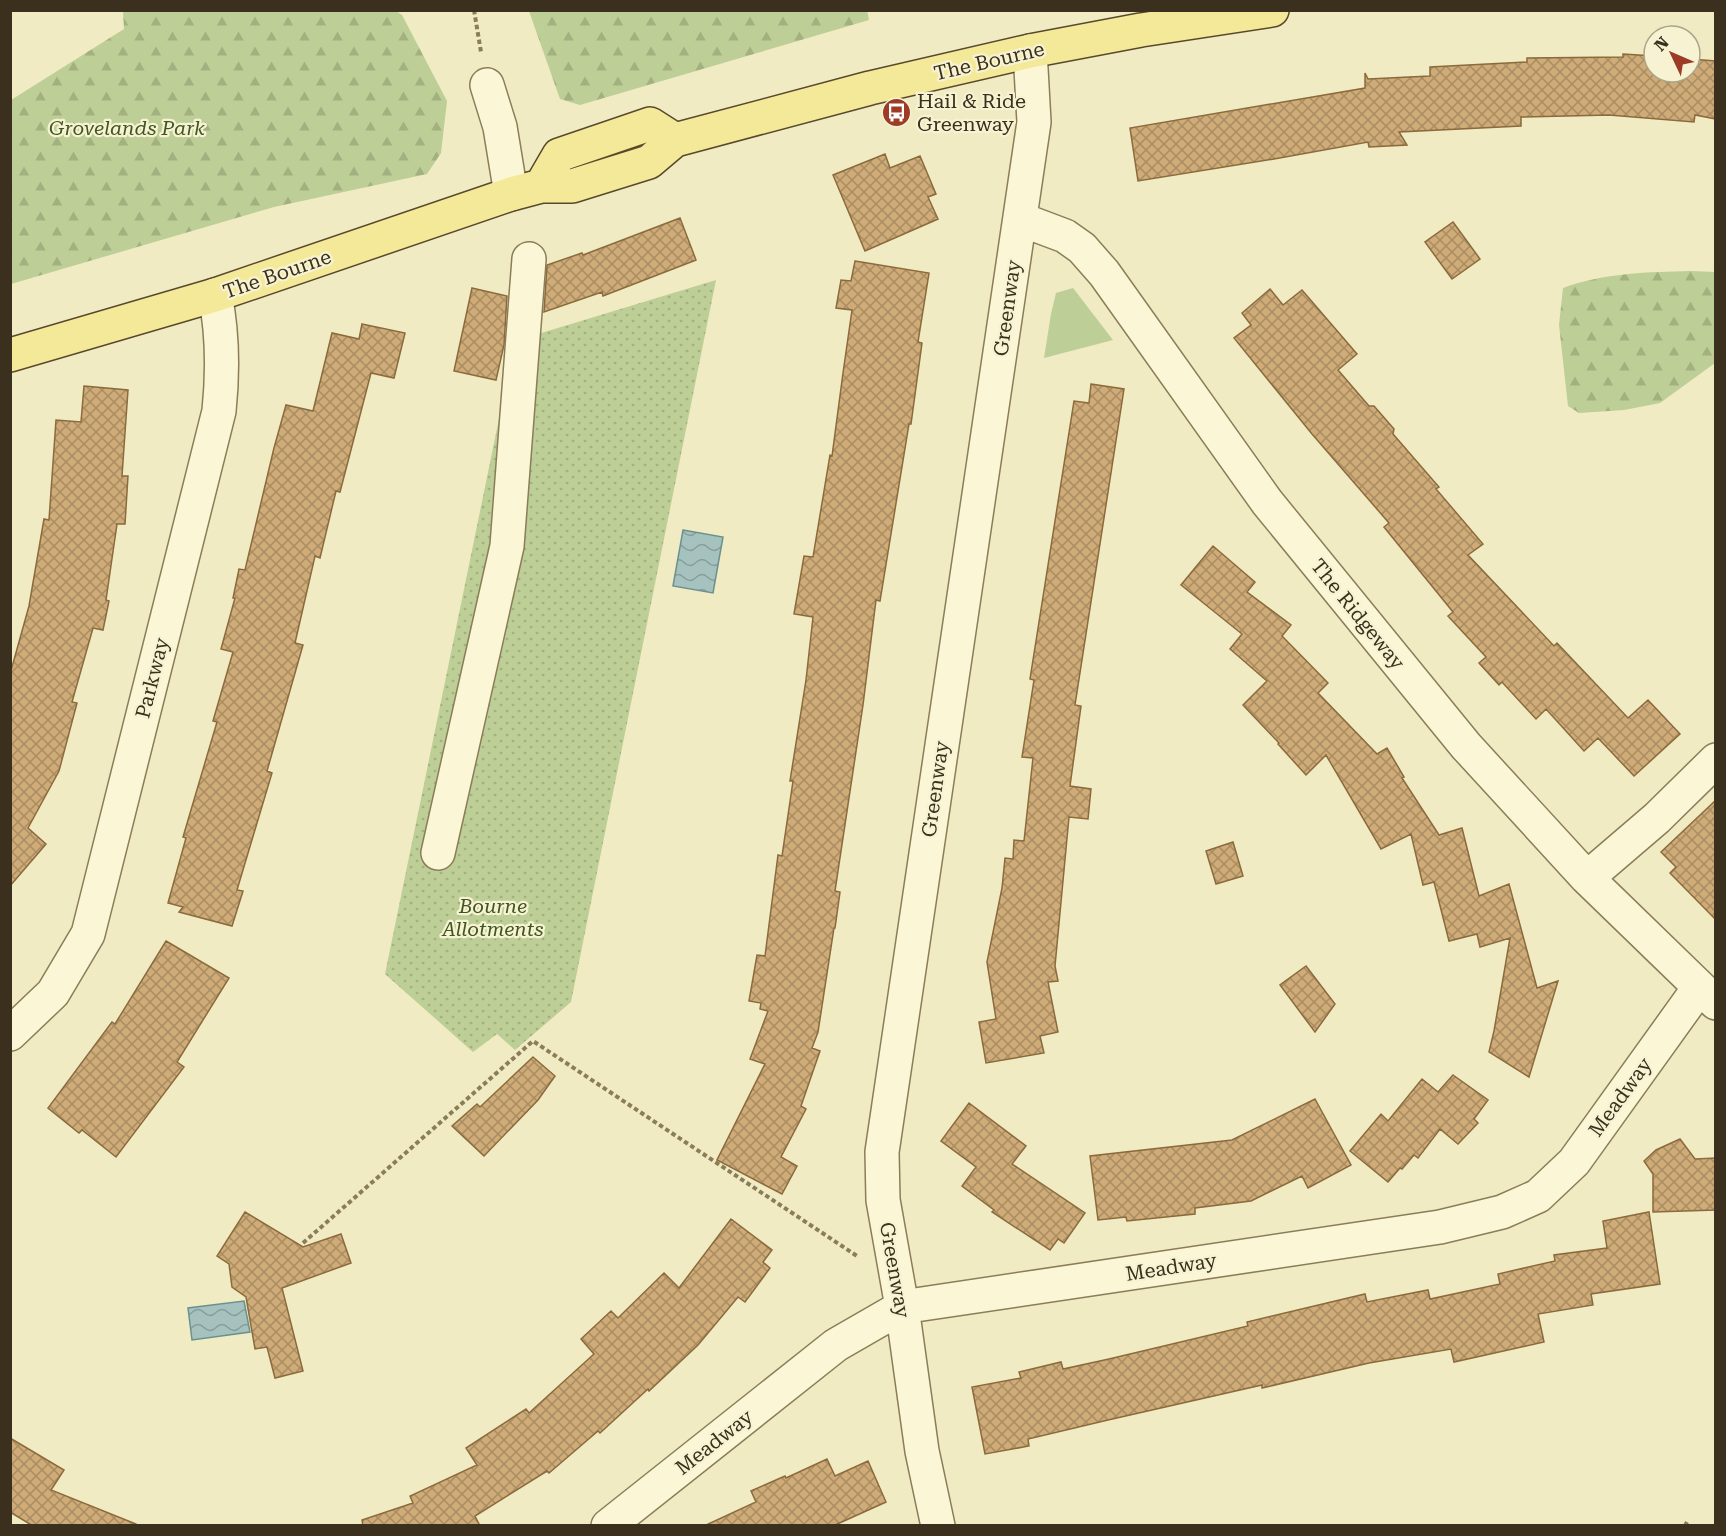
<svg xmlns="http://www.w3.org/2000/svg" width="1726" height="1536" viewBox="0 0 1726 1536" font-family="'Roboto Serif',serif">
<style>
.green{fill:#bdce96}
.forest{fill:url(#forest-firs)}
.garden{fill:url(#garden-dots)}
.water{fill:url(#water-waves);stroke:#6b918f;stroke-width:1.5}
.building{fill:url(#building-cross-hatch);stroke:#8b6a3d;stroke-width:1.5}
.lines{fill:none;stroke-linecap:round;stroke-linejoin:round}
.minor-casing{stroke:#8b7d59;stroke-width:36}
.major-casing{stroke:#58492d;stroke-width:36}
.path{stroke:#8b7d59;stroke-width:4;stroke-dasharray:4.5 3;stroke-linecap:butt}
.minor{stroke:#faf6d6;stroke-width:33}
.major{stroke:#f4e999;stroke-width:33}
.labels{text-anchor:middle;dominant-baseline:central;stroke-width:4.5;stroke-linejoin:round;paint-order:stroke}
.street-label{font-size:20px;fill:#3a301d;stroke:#f7f3d2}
.poi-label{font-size:20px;fill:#3a301d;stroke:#f7f3d2;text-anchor:start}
.park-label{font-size:20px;font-style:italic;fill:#405723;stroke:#f7f3d2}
</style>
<defs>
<pattern id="forest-firs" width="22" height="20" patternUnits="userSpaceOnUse" patternTransform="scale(1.5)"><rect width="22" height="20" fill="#bdce96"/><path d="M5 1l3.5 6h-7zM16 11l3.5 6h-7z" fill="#a3b181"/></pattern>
<pattern id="garden-dots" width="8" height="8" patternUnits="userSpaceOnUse" patternTransform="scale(1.5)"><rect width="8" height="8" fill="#bdce96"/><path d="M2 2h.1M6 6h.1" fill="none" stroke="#a3b181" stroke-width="1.8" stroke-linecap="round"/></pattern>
<pattern id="water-waves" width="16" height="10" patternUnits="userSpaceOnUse" patternTransform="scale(1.5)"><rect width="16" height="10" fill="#a5c2bf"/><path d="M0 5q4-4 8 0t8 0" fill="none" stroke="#879e9b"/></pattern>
<pattern id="building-cross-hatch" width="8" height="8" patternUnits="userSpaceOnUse" patternTransform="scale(1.5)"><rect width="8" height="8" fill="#cfac77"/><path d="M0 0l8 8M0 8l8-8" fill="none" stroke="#a98c61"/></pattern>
</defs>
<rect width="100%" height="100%" fill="#f0ebc2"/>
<path class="green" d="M 1073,288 L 1113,340 L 1044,358 L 1051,314 L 1056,293 Z"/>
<path class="forest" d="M 867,10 L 869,20 L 580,105 L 560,99 L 529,11 Z
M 396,11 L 402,15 L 447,101 L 441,153 L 427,174 L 274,207 L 11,284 L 11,100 L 124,29 L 123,11 Z
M 1691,271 L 1715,272 L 1715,363 L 1660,403 L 1624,410 L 1579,413 L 1568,406 L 1559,325 L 1563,288 C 1603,273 1649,272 1691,271 Z"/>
<path class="garden" d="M 716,280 L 571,1002 L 515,1050 L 497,1034 L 473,1052 L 385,974 L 515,341 Z"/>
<path class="water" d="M 683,530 L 723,537 L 713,593 L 673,586 Z
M 244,1301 L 250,1332 L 192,1340 L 188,1308 Z"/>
<path class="building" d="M 1623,54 L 1654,56 L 1654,72 L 1690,72 L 1690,59 L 1716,61 L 1716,119 L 1695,115 L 1694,122 L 1609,115 L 1521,117 L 1521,126 L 1399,132 L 1407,145 L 1369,147 L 1368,142 L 1274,159 L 1138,181 L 1130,128 L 1365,88 L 1365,73 L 1368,79 L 1430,76 L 1430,67 L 1527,62 L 1527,58 L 1623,57 Z
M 885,154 L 890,168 L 920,156 L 936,194 L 928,197 L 938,219 L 865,251 L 833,175 Z
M 680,218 L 696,260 L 603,296 L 602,292 L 544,312 L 547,265 L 582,253 L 583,255 Z
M 1453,222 L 1480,259 L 1452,279 L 1425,242 Z
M 855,261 L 929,273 L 918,342 L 922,343 L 911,424 L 909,424 L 880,601 L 876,600 L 863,705 L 835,891 L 840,892 L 835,928 L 834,928 L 818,1032 L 812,1048 L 820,1051 L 801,1106 L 806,1109 L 781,1157 L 797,1166 L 782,1194 L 717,1160 L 765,1064 L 750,1059 L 768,1011 L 760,1009 L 761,1003 L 749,1001 L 757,955 L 765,956 L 778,855 L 782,856 L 793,781 L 790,781 L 806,680 L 813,617 L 794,614 L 804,556 L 813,557 L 830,455 L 832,456 L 843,373 L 852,310 L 836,308 L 841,280 L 851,281 Z
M 472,288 L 507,296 L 504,345 L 496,380 L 454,371 Z
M 1270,289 L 1283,305 L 1302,290 L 1357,354 L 1338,370 L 1369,406 L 1374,406 L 1394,429 L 1393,434 L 1439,487 L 1436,489 L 1483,544 L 1468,555 L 1554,646 L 1557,643 L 1628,718 L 1648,700 L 1680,734 L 1634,776 L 1598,738 L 1584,751 L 1546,709 L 1536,719 L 1502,682 L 1499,685 L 1479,663 L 1486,657 L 1448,616 L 1453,612 L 1384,527 L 1389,523 L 1312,434 L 1234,338 L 1251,325 L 1242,313 Z
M 362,324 L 405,333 L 394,378 L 371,373 L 340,492 L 336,491 L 320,558 L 315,556 L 295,643 L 303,645 L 267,771 L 272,773 L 237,890 L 243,891 L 232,926 L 179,912 L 183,907 L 168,903 L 186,838 L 183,837 L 217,722 L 213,721 L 233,652 L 221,649 L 235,598 L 233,598 L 239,569 L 245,570 L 274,448 L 286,405 L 313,411 L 332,333 L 359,339 Z
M 1091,384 L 1124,389 L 1075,705 L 1081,706 L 1070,786 L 1091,789 L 1088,819 L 1069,817 L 1055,966 L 1058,981 L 1048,982 L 1058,1032 L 1040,1036 L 1044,1053 L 986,1063 L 979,1022 L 996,1019 L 987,962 L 1002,888 L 1005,858 L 1013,859 L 1014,840 L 1024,841 L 1033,758 L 1022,757 L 1034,680 L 1030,679 L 1074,401 L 1089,403 Z
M 84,386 L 128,390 L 122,476 L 128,476 L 125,524 L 117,524 L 106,600 L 109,601 L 103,630 L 93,628 L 72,702 L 77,703 L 59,771 L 28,828 L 46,844 L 10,886 L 10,674 L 29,606 L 44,519 L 49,520 L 56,420 L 81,422 Z
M 1213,546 L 1255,582 L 1247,592 L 1291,625 L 1282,636 L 1328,683 L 1318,693 L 1377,754 L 1387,748 L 1404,777 L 1402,778 L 1439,835 L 1462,828 L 1479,896 L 1509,884 L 1537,988 L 1558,981 L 1529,1077 L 1489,1052 L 1494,1031 L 1510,938 L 1480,947 L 1477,934 L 1449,941 L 1434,882 L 1423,885 L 1411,834 L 1381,849 L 1326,755 L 1306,775 L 1278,744 L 1279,743 L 1243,705 L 1267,681 L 1230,649 L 1242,634 L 1181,585 Z
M 1716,800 L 1716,920 L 1670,873 L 1676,867 L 1661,852 Z
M 1233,842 L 1243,876 L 1216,884 L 1206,851 Z
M 166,941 L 229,978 L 177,1062 L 184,1067 L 116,1157 L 82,1130 L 79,1133 L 48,1108 L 112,1022 L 115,1024 Z
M 1306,966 L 1335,1004 L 1315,1032 L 1280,985 Z
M 533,1057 L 555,1076 L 538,1100 L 484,1156 L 452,1126 L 477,1104 L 480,1107 Z
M 1453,1075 L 1488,1100 L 1474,1119 L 1478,1123 L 1458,1144 L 1440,1129 L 1418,1158 L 1414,1155 L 1402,1169 L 1400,1168 L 1388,1182 L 1350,1151 L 1381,1114 L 1388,1121 L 1422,1079 L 1438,1092 Z
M 1315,1099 L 1351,1165 L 1308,1188 L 1302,1176 L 1251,1201 L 1195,1208 L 1195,1214 L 1127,1221 L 1126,1217 L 1098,1220 L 1090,1156 L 1232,1140 Z
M 969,1103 L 1026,1146 L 1012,1164 L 1085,1213 L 1064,1243 L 1058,1239 L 1050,1250 L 992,1212 L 994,1210 L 962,1186 L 976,1167 L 941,1141 Z
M 1680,1139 L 1695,1159 L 1716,1158 L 1716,1210 L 1653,1212 L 1653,1174 L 1644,1161 L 1656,1150 Z
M 245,1212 L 303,1247 L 341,1234 L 351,1263 L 282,1288 L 303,1371 L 275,1378 L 267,1347 L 255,1349 L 246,1297 L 232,1287 L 229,1264 L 217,1256 Z
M 1649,1212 L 1660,1284 L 1591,1294 L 1593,1305 L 1538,1314 L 1544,1342 L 1454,1362 L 1451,1349 L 1369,1363 L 1262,1388 L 1262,1385 L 1108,1420 L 1028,1439 L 1029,1446 L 985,1454 L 972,1387 L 1021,1378 L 1019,1372 L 1061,1362 L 1063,1369 L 1109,1359 L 1248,1326 L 1247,1322 L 1365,1294 L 1367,1302 L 1428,1290 L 1430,1299 L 1500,1284 L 1498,1274 L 1555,1261 L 1554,1255 L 1607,1248 L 1603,1221 Z
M 731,1219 L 772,1250 L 763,1262 L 770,1268 L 745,1302 L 738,1297 L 698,1345 L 649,1391 L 648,1389 L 600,1433 L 598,1431 L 549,1473 L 547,1471 L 475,1516 L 480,1526 L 363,1526 L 362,1520 L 413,1503 L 410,1496 L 477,1465 L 466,1448 L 526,1409 L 529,1413 L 594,1354 L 581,1339 L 611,1311 L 618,1318 L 664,1273 L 679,1288 Z
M 10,1438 L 64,1470 L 51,1490 L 136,1524 L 136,1526 L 33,1526 L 10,1512 Z
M 827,1459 L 835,1476 L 868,1461 L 886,1502 L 833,1526 L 704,1526 L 756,1502 L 751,1491 L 785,1476 L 786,1478 Z"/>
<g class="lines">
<defs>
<path id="minor" d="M 487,85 L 500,127 L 511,194
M 1020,219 L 1065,236 L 1082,248 L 1104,273 L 1267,502 L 1466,746 L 1587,878 L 1716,1003
M 438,853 L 507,546 L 529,259
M 1587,878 L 1657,818 L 1716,760
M 10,1034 L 53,993 L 88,934 L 219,411 C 223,372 223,334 215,295
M 608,1526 L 836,1345 L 902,1307 L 1440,1227 L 1502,1212 L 1538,1196 L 1574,1162 L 1699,988
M 938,1526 L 922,1451 L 902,1307 L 883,1200 L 882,1152 L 1034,122 L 1030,51"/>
<path id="major" d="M 541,186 L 559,155 L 650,124 L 675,140
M 10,355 L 215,295 L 511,194 L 541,186 L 572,186 L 649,162 L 675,140 L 870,88 L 1030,51 L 1141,30 L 1272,10"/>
</defs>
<use href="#minor" class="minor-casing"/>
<use href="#major" class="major-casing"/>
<path class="path" d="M 474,10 L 481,52
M 303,1243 L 533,1041 L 857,1256
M 1685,1526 L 1687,1522"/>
<use href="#minor" class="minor"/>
<use href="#major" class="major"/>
</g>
<defs>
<symbol id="bus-disc" viewBox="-11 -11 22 22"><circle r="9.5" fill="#9c3b26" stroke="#f7f3d2"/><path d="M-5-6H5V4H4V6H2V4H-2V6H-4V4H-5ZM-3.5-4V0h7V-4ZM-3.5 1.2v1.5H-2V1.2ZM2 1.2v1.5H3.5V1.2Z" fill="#fff"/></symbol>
</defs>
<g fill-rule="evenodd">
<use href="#bus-disc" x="880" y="96" width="33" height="33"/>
</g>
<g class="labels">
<g class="street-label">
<text transform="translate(989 61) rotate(-13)">The Bourne</text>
<text transform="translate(277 274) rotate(-19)">The Bourne</text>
<text transform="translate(1007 308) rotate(-82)">Greenway</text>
<text transform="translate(1358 614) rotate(51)">The Ridgeway</text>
<text transform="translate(152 678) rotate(-76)">Parkway</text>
<text transform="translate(935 789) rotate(-82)">Greenway</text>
<text transform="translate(1620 1097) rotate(-54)">Meadway</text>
<text transform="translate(1171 1267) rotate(-9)">Meadway</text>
<text transform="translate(895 1270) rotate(80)">Greenway</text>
<text transform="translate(714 1442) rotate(-38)">Meadway</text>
</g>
<g class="poi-label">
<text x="917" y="101">Hail &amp; Ride<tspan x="917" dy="23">Greenway</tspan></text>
</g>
<g class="park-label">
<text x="127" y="128">Grovelands Park</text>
<text x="493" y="906">Bourne<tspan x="493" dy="23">Allotments</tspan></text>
</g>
</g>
<rect width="1726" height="1536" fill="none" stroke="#3a301d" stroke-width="24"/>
<g transform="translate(1672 54) rotate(314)"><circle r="28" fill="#f7f3d2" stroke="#aba58a" stroke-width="1.5"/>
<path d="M0-4.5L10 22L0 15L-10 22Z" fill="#9c3b26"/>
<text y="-9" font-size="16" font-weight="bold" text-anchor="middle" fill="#3a301d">N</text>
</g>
</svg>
